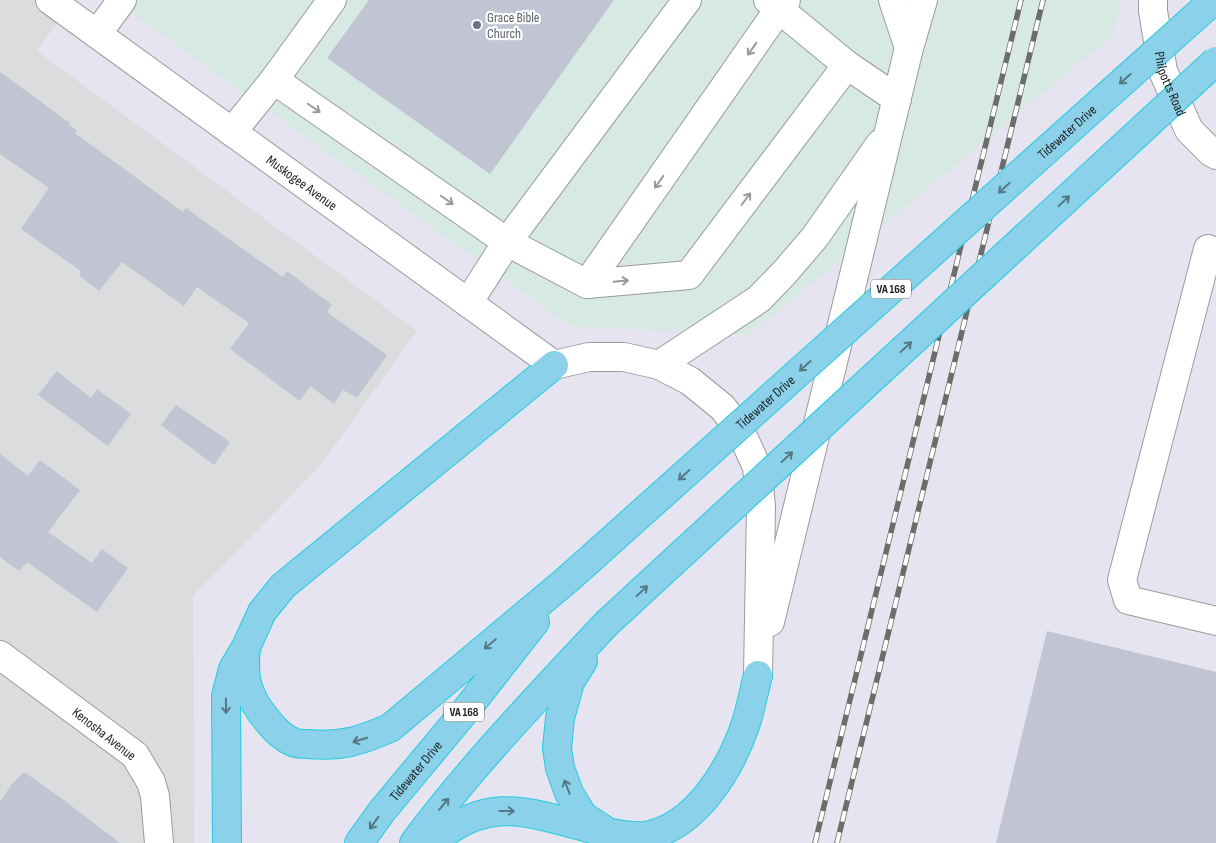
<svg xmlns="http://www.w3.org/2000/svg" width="1216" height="843" viewBox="0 0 1216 843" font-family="'Sofia Sans Condensed',sans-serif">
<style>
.residential{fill:#dbdcdd}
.industrial{fill:#d6e9e2}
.building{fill:#c1c4d2}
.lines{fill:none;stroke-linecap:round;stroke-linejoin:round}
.minor-casing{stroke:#9b9b9b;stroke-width:30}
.highway-casing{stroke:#20cddf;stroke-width:30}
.minor{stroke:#fff;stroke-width:28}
.highway{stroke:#8ad1e9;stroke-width:28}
.rail-casing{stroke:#6c6c6c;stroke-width:5.5}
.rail{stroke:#fff;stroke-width:4;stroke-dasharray:11;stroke-linecap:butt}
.highway-bridge-casing{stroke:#20cddf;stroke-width:30;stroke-linecap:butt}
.highway-bridge{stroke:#8ad1e9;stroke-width:28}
.oneway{stroke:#9a9a9a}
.oneway2{stroke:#547884}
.worship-dot{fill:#6b7280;stroke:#fff;stroke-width:2}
.labels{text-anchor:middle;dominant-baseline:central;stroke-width:4.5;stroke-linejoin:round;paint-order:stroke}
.shield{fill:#fff;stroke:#626262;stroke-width:1}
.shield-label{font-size:12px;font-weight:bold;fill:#1e1e1e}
.worship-label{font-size:14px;fill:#5b616d;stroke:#fff;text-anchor:start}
.street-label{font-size:14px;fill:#1e1e1e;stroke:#fff}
</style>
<rect width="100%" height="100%" fill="#e5e4f0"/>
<path class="residential" d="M 0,0 L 73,0 L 37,51 L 417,331 L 320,466 L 193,596 L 194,843 L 0,843 Z"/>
<path class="industrial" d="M 114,0 L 1122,0 L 1112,36 L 749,335 L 571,326 Z"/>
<path class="building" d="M 369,0 L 614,0 L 490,174 L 327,58 Z
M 0,72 L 70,123 L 69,125 L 77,130 L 75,133 L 183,212 L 186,208 L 223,235 L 283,277 L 287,271 L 332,305 L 327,312 L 387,355 L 357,398 L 343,390 L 334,404 L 310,386 L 300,401 L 230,349 L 249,323 L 197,287 L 184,306 L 122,262 L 99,291 L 79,275 L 81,271 L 21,229 L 49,188 L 0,154 Z
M 57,371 L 91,398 L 97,389 L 131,414 L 108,446 L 38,395 Z
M 176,405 L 230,442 L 214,465 L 161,425 Z
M 0,454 L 28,476 L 40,460 L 80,490 L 48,532 L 92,563 L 102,549 L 128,568 L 97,612 L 27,562 L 19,571 L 0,557 Z
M 1047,631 L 1216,672 L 1216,843 L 996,843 Z
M 24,772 L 61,798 L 120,843 L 0,843 L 0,802 L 11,785 Z"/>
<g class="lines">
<defs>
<g id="minor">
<path id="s1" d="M 50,0 L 554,365 L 589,357 L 624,357 L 659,365 L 690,381 L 722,407 L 739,428 L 757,467 L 761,506 L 758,675"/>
<path d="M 786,0 L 779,9 L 847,65 L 897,99"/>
<path d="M 893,0 L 909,48"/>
<path id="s2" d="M 1153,0 L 1153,11 L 1163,71 L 1189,130 L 1211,152 L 1216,155"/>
<path d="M 97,34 L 122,0"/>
<path d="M 274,80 L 507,242 L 587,284 L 689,275 L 847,65"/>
<path d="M 232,132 L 274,80 L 332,0"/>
<path d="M 1208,249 L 1122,580 L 1128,600 L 1216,621"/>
<path d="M 587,284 L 779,9 L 768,0"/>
<path d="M 468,303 L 507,242 L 687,0"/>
<path d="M 659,365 L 759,299 L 785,272 L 815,237 L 880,144"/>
<path d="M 770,622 L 909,48 L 923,0"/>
<path d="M 0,655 L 135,755 L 151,782 L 155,796 L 159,843"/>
</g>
<g id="highway">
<path d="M 246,649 C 243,673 246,691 260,711 C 269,723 279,736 293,742 C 297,744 304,744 308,744 C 342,747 359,741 390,728 L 568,579"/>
<path d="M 583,661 L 570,682 L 560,718 L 557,748 L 560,768 L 569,793 L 583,816 L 603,829"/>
<path d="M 227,843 L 226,696 L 233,669 L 247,645 L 262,612 L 283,586 L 554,365"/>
<path id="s3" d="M 359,843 L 382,811 L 466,710 L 535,622"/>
<path d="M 414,843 C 472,765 540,695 606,624"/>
<path d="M 432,843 C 488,794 528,812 592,829 C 607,832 629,838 644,836 C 695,829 731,768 746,723 C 751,707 754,691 758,675"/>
</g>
</defs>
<use href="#minor" class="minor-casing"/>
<use href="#highway" class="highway-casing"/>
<use href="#minor" class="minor"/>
<use href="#highway" class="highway"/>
<defs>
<path id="rail" d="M 815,843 L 1021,0
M 837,843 L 1043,0"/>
</defs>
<use href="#rail" class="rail-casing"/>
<use href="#rail" class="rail"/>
<defs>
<g id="highway-bridge">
<path id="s4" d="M 568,579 L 1214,0"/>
<path d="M 606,624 L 1216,61"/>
</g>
</defs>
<use href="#highway-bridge" class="highway-bridge-casing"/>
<use href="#highway-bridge" class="highway-bridge"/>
</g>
<defs><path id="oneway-shaft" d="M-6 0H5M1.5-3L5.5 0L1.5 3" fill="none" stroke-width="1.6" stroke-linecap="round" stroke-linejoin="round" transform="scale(1.25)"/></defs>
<g class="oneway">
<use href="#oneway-shaft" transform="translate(752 49) rotate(125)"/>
<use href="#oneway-shaft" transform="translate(314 108) rotate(35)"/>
<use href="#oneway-shaft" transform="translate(659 182) rotate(125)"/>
<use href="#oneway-shaft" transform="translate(746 199) rotate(-53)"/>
<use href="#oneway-shaft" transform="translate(447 200) rotate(35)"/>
<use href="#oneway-shaft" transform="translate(621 281) rotate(-5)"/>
</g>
<g class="oneway2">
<use href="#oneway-shaft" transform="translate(1125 79) rotate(138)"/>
<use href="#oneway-shaft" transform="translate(1004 188) rotate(138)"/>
<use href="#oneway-shaft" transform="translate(1064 201) rotate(-43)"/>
<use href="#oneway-shaft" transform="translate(906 347) rotate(-43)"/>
<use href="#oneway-shaft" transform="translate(805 366) rotate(138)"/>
<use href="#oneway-shaft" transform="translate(787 457) rotate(-43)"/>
<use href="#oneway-shaft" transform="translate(684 475) rotate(138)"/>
<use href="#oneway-shaft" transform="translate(642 591) rotate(-43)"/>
<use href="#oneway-shaft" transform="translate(490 644) rotate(140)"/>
<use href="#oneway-shaft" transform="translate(226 706) rotate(89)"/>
<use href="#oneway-shaft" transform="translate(360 740) rotate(163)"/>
<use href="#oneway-shaft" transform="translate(567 787) rotate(-111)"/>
<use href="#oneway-shaft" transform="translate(444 804) rotate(-50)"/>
<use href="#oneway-shaft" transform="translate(507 811)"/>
<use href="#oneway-shaft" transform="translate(374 823) rotate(126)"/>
</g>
<circle class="worship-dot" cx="477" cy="25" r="5"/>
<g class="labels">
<g class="shield">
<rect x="871" y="279.5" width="40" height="19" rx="4"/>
<rect x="444" y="702.5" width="40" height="19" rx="4"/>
</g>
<g class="shield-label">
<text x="891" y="289">VA 168</text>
<text x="464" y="712">VA 168</text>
</g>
<g class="worship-label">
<text x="487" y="17">Grace Bible<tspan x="487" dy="16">Church</tspan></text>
</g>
<g class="street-label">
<text stroke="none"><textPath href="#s2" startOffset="86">Philpotts Road</textPath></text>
<text stroke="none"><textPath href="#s4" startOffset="670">Tidewater Drive</textPath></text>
<text stroke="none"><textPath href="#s1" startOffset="311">Muskogee Avenue</textPath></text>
<text stroke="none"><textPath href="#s4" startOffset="265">Tidewater Drive</textPath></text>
<text transform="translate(104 734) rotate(38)">Kenosha Avenue</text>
<text stroke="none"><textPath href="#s3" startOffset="92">Tidewater Drive</textPath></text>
</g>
</g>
</svg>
